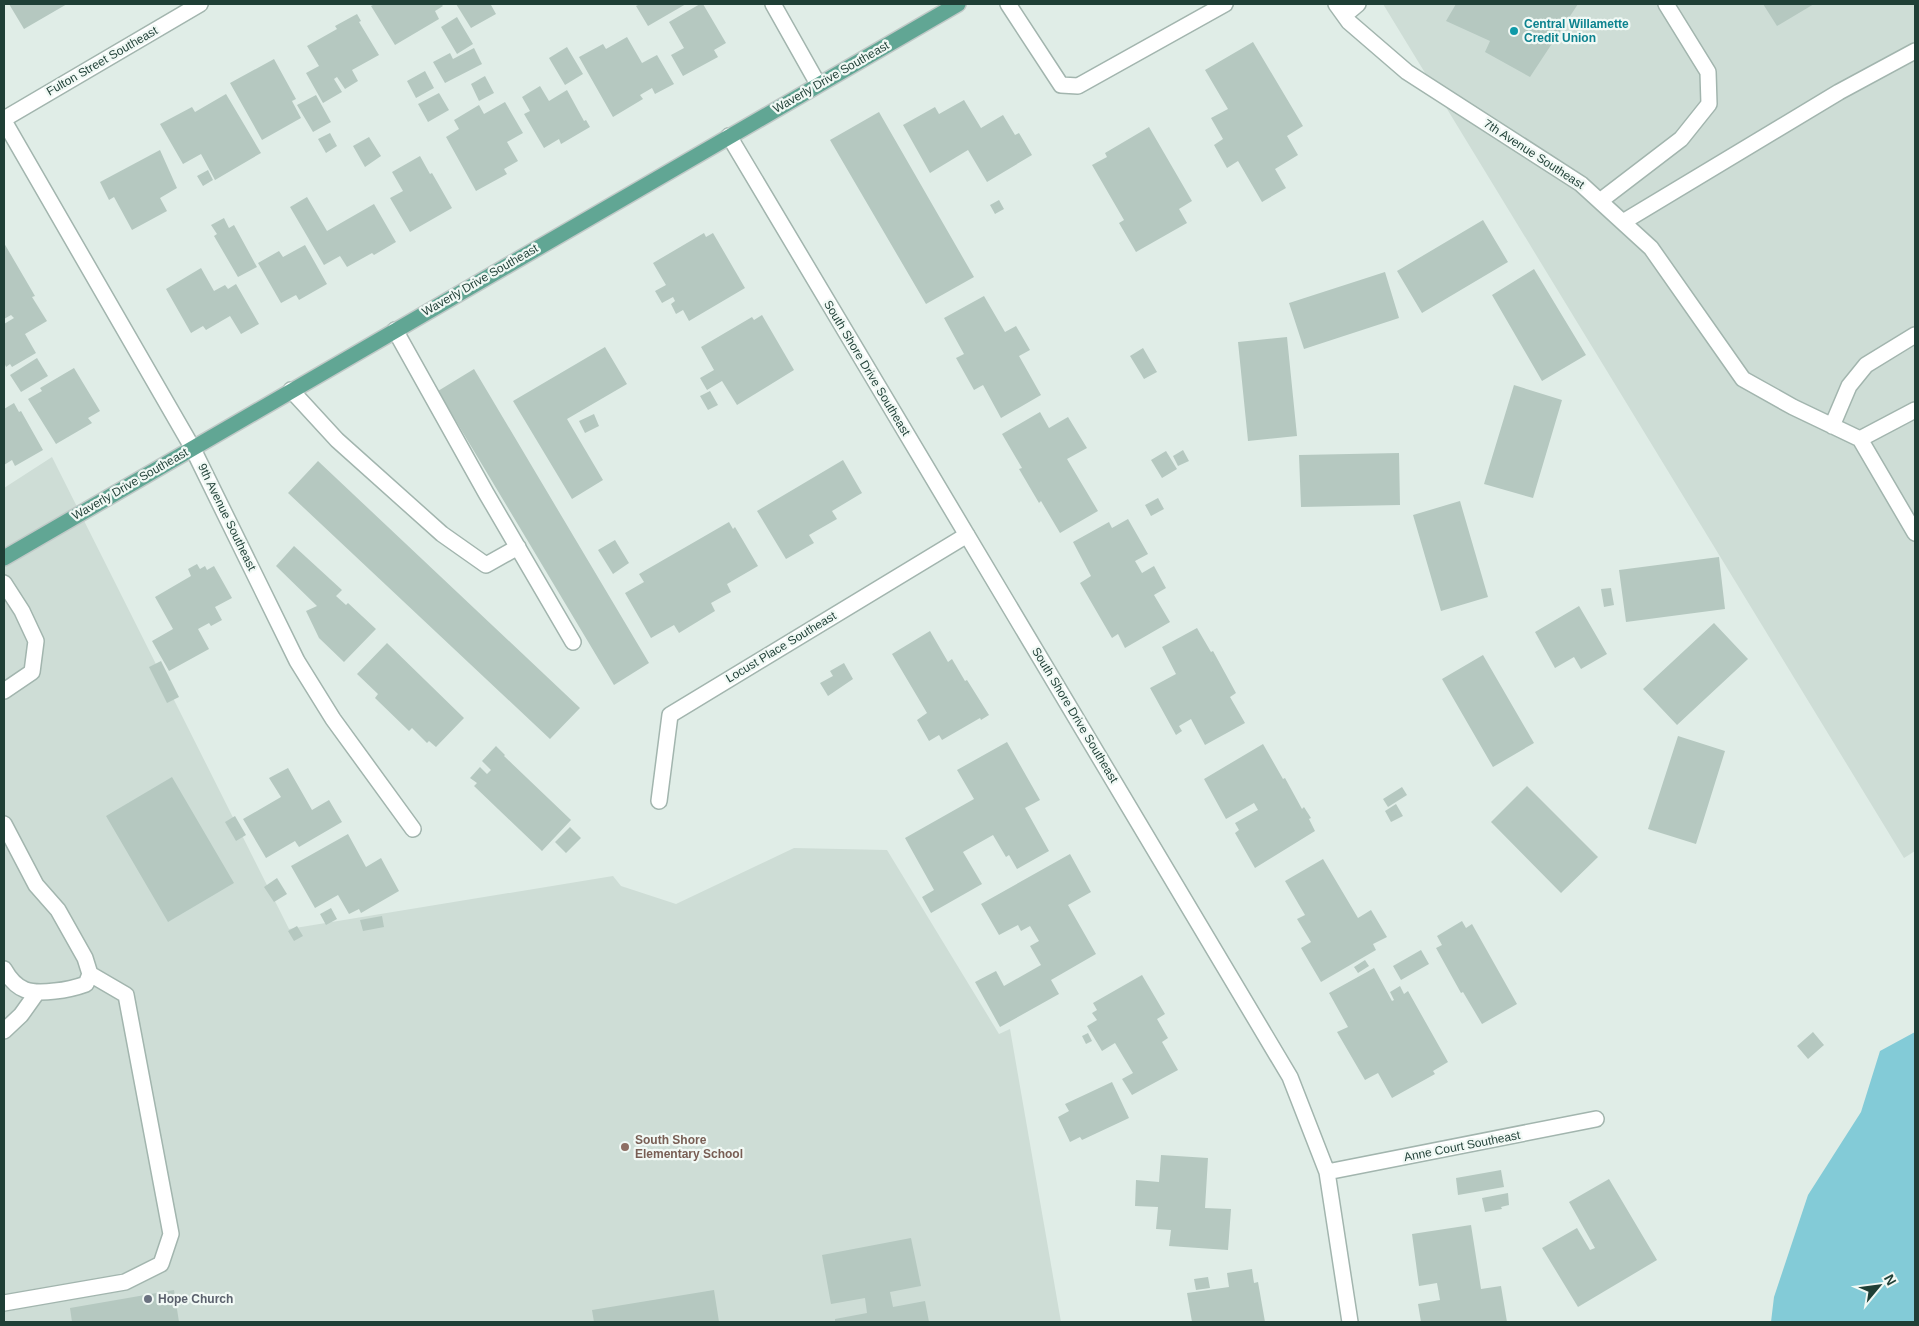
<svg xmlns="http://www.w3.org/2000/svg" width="1919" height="1326" viewBox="0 0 1919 1326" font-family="Helvetica,sans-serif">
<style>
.built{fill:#ceddd6}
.water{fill:#83cbd7}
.building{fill:#b5c8c0}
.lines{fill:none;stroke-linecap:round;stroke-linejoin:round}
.minor-casing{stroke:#a2b5ae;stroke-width:18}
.major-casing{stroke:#c0c9c7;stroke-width:18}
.minor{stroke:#fff;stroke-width:15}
.major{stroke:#61a694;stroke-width:15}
.culture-dot{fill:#0f9aa8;stroke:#f1f9f5;stroke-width:2}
.education-dot{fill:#8d6e63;stroke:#f1f9f5;stroke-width:2}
.worship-dot{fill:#6b7280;stroke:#f1f9f5;stroke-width:2}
.labels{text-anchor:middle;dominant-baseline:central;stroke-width:4.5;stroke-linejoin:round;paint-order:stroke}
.culture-label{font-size:12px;font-weight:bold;fill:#0d838f;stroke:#f1f9f5;text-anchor:start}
.street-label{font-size:12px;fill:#1f3f36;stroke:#f1f9f5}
.education-label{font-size:12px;font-weight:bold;fill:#785e54;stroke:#f1f9f5;text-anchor:start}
.worship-label{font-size:12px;font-weight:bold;fill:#5b616d;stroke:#f1f9f5;text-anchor:start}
</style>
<rect width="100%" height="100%" fill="#e0ede7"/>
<path class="built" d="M 1383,4 L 1915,4 L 1915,851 L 1904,858 Z
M 52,457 L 289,929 L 613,876 L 621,886 L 676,904 L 794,848 L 887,850 L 999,1034 L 1010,1029 L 1061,1322 L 4,1322 L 4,488 Z"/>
<path class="water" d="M 1915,1032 L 1915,1322 L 1771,1322 L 1774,1297 L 1808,1195 L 1861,1112 L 1880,1051 Z"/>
<path class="building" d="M 9,4 L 67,4 L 24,29 Z
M 375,4 L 441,4 L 443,6 L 435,11 L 439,19 L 395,45 L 371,6 Z
M 456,4 L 493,4 L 491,5 L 496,14 L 471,28 Z
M 640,4 L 686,4 L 648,26 L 636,6 Z
M 700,4 L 703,4 L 726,43 L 714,50 L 718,57 L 683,76 L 671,55 L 684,48 L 669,22 Z
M 1456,4 L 1578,4 L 1530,77 L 1485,52 L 1490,41 L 1446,21 Z
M 1763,4 L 1814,4 L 1777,26 Z
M 357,14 L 361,21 L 359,22 L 379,55 L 352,70 L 358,81 L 345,89 L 337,77 L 334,79 L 342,92 L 323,103 L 306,73 L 319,66 L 307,46 L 337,29 L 335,26 Z
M 457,17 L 473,44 L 457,54 L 441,27 Z
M 627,37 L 642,63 L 657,55 L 674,84 L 655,94 L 652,88 L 640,95 L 643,99 L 613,117 L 579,57 L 603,44 L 606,49 Z
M 1253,42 L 1303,126 L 1287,136 L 1298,155 L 1275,169 L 1286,188 L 1262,202 L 1238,161 L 1227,168 L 1214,145 L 1223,139 L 1211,118 L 1228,109 L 1205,70 Z
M 567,47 L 583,74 L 565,85 L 549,58 Z
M 474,48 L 482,64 L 445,83 L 433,62 L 450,53 L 453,59 Z
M 274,59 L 296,99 L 292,101 L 301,118 L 262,140 L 230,83 Z
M 425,71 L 434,88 L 416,98 L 407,81 Z
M 485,76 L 494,93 L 479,101 L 471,84 Z
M 540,86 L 549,101 L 567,90 L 584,121 L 586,120 L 590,127 L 561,144 L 559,139 L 544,148 L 524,114 L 530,111 L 522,97 Z
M 439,93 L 449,110 L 428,122 L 418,104 Z
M 226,94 L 261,153 L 215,180 L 201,154 L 183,164 L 160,124 L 192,107 L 195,112 Z
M 316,95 L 331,122 L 313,132 L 297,105 Z
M 964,100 L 981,128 L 1003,115 L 1015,135 L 1019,133 L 1032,155 L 987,182 L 968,150 L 930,173 L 903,125 L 935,107 L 939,114 Z
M 505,102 L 523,133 L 507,142 L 518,161 L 504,169 L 507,174 L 476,191 L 446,137 L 459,129 L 454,120 L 479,105 L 484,114 Z
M 879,112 L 974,277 L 926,304 L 830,140 Z
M 1149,127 L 1192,201 L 1179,209 L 1187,223 L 1136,252 L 1119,223 L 1124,220 L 1092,165 L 1107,157 L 1105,153 Z
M 330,133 L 337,146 L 326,153 L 318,139 Z
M 369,137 L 381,156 L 365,167 L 353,146 Z
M 160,150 L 177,188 L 160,198 L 167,211 L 132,230 L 114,197 L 109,200 L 100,182 Z
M 420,156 L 430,174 L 432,173 L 452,208 L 410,232 L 390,198 L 403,191 L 392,172 Z
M 208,170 L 213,180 L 203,186 L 197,176 Z
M 307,197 L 327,231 L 374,204 L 396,242 L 374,255 L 372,253 L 347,267 L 340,256 L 324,265 L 290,207 Z
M 999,200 L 1004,209 L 995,214 L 990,205 Z
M 224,218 L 229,228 L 234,225 L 257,267 L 238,277 L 214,236 L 217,234 L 211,225 Z
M 1483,220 L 1508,262 L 1422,313 L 1397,271 Z
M 704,233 L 706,237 L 713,233 L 745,288 L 689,321 L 683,310 L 676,314 L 671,304 L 675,301 L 673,297 L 662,303 L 655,291 L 666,285 L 653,263 Z
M 4,243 L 35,296 L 32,297 L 47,321 L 25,334 L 36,353 L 12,367 L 10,364 L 6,367 L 4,362 L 4,355 L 5,354 L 4,351 L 4,324 L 14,318 L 11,315 L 4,319 Z
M 305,245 L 327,284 L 299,300 L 296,295 L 281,303 L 258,263 L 279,251 L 283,257 Z
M 201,268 L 214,291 L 225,285 L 228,289 L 236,284 L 259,324 L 241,334 L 230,316 L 206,330 L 203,326 L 191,333 L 166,289 Z
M 1534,269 L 1586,355 L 1542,381 L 1492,295 Z
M 1385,272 L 1399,318 L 1304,349 L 1289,303 Z
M 984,296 L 1005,332 L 1016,326 L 1030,350 L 1019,356 L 1041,395 L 1001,418 L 983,385 L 974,390 L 956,358 L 964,354 L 944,318 Z
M 762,315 L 794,370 L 737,405 L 722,381 L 707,390 L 700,378 L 714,370 L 701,347 L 752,317 L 754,320 Z
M 1287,337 L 1297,436 L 1248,441 L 1238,342 Z
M 605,347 L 627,384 L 567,419 L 603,480 L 572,499 L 513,401 Z
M 1143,348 L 1157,372 L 1144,379 L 1130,356 Z
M 37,358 L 48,376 L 21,392 L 10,375 Z
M 74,368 L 100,411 L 88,418 L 92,423 L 56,444 L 28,399 L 42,391 L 40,388 Z
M 474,369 L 649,663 L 614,685 L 438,391 Z
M 1514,385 L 1562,400 L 1533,498 L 1484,484 Z
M 710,391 L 718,405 L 708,410 L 700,396 Z
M 14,403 L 19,412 L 21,411 L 43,450 L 15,466 L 12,460 L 4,465 L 4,409 Z
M 1040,412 L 1049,428 L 1068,417 L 1087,448 L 1067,459 L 1098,511 L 1060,533 L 1041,501 L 1039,503 L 1019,469 L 1022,468 L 1002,434 Z
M 594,414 L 599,426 L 585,433 L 579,421 Z
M 1183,450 L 1189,461 L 1178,466 L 1173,456 Z
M 1166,451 L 1177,469 L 1162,478 L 1151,460 Z
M 1399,453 L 1400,505 L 1301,507 L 1299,455 Z
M 843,460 L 862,493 L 832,511 L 837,519 L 809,535 L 814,543 L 786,559 L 757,511 Z
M 318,461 L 580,708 L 550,739 L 288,493 Z
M 1158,498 L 1164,509 L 1151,516 L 1145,505 Z
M 1460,501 L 1488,597 L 1441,611 L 1413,515 Z
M 1128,519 L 1148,554 L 1135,561 L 1142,573 L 1154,566 L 1166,588 L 1154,595 L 1170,622 L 1125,648 L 1118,634 L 1112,638 L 1080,583 L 1091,576 L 1073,542 L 1109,522 L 1112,528 Z
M 729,522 L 733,529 L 735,527 L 758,566 L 727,584 L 731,592 L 711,603 L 715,611 L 679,633 L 674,625 L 651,638 L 625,593 L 644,582 L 639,574 Z
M 615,540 L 629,563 L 613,574 L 598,550 Z
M 294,546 L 342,590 L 336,596 L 346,605 L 348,603 L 376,629 L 344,662 L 319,638 L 306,611 L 317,606 L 276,566 Z
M 1719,557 L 1725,609 L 1626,622 L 1619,570 Z
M 197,564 L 200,569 L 205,566 L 207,570 L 214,566 L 232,598 L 215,607 L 222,620 L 211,626 L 209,623 L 198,629 L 209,649 L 169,671 L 152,641 L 173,629 L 155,597 L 191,576 L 188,569 Z
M 1611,588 L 1614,605 L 1604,607 L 1601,589 Z
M 1579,606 L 1607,654 L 1581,669 L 1574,657 L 1555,668 L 1535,632 Z
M 1714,623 L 1748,659 L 1677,725 L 1643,689 Z
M 1197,628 L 1211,652 L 1213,651 L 1236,693 L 1230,697 L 1245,723 L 1205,745 L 1191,719 L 1179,726 L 1182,731 L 1176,735 L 1150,688 L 1176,674 L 1162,647 Z
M 930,631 L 948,662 L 952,659 L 965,681 L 967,680 L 989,715 L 981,720 L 980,718 L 942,740 L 939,735 L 929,741 L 917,720 L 927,713 L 892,654 Z
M 387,643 L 464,718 L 436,747 L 429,741 L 427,743 L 412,728 L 409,731 L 375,698 L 378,694 L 357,674 Z
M 1483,655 L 1534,743 L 1493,767 L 1442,679 Z
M 161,661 L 179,697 L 167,703 L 149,667 Z
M 844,663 L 853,679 L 828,696 L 820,683 L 833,676 L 830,671 Z
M 1678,736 L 1725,751 L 1696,844 L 1648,829 Z
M 1007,742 L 1040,800 L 1025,808 L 1049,851 L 1017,869 L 1009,855 L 1006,857 L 993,835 L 963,852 L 982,884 L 931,913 L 922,897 L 934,890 L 905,838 L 974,799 L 957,770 Z
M 1263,744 L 1283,779 L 1285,778 L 1302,809 L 1304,807 L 1311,818 L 1309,819 L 1315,831 L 1255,868 L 1235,833 L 1239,830 L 1235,823 L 1258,810 L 1254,803 L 1226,819 L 1204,779 Z
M 496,746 L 505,755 L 504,756 L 571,820 L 542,851 L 474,786 L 477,783 L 470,778 L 480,767 L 487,774 L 491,770 L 482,761 Z
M 288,768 L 312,810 L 329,800 L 342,822 L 299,847 L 295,841 L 266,858 L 243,819 L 281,797 L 269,778 Z
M 172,777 L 234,883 L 168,922 L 106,816 Z
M 1527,786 L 1598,857 L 1561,893 L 1491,822 Z
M 1402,787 L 1407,795 L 1388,807 L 1383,799 Z
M 1396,804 L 1403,816 L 1391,822 L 1385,811 Z
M 235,816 L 246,835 L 236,841 L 225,822 Z
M 570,827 L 581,838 L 566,853 L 555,842 Z
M 348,834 L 366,867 L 381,858 L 399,891 L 361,913 L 359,909 L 349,914 L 338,895 L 315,908 L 291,866 Z
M 1070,854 L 1091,892 L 1068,905 L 1096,954 L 1051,980 L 1059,994 L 1000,1027 L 975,982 L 996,971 L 1004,986 L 1041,965 L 1030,946 L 1039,941 L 1030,926 L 1021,931 L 1018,925 L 999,935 L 981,904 Z
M 1323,859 L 1358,918 L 1371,910 L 1387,937 L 1373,944 L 1376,950 L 1321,982 L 1301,948 L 1311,942 L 1297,919 L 1305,915 L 1285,881 Z
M 277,878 L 287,894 L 274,902 L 264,887 Z
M 331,908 L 337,919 L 326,925 L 320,914 Z
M 382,916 L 384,927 L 363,931 L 360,920 Z
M 1462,921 L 1466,928 L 1472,924 L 1517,1004 L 1482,1024 L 1463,992 L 1461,993 L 1436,948 L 1442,945 L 1437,936 Z
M 297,926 L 303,936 L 294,941 L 288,931 Z
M 1421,950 L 1429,964 L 1401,980 L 1393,966 Z
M 1365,960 L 1369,966 L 1358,973 L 1354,967 Z
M 1374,968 L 1392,1001 L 1394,1000 L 1390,992 L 1400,986 L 1404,994 L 1408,991 L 1448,1062 L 1433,1071 L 1435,1074 L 1392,1098 L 1378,1073 L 1365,1080 L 1337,1032 L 1348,1027 L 1329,993 Z
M 1142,975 L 1165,1014 L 1157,1019 L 1168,1038 L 1162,1042 L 1178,1070 L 1132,1095 L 1122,1079 L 1133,1073 L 1115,1043 L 1102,1051 L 1087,1026 L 1097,1020 L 1092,1013 L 1097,1010 L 1093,1003 Z
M 1813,1032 L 1824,1045 L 1808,1059 L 1797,1046 Z
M 1088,1033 L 1092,1041 L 1086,1044 L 1082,1036 Z
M 1112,1082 L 1129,1118 L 1082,1140 L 1080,1137 L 1070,1142 L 1058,1117 L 1069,1111 L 1065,1104 Z
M 1161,1155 L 1208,1158 L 1205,1208 L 1231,1209 L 1228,1250 L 1169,1246 L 1171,1230 L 1156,1229 L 1158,1207 L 1135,1206 L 1136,1180 L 1159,1182 Z
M 1501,1170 L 1504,1187 L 1458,1195 L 1456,1178 Z
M 1609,1179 L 1657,1260 L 1578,1307 L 1542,1248 L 1577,1228 L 1590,1250 L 1595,1248 L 1569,1202 Z
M 1508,1193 L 1509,1205 L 1501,1207 L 1502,1209 L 1485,1212 L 1482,1198 Z
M 1471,1225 L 1481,1289 L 1501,1286 L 1507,1322 L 1421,1322 L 1418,1304 L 1440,1300 L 1437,1283 L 1419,1286 L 1412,1234 Z
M 911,1238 L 921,1286 L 890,1292 L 893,1307 L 925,1301 L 929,1322 L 835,1322 L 835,1319 L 867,1313 L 865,1298 L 831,1304 L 822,1255 Z
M 1252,1269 L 1254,1283 L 1258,1282 L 1265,1322 L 1192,1322 L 1187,1293 L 1229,1287 L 1227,1273 Z
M 1208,1277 L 1210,1288 L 1196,1290 L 1194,1279 Z
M 174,1290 L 179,1322 L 72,1322 L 70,1308 Z
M 714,1290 L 719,1322 L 594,1322 L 592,1310 Z"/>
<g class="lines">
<defs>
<path id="minor" d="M 773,4 L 818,84
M 1008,4 L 1061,85 L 1078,86 L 1225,4
M 1336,4 L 1349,22 L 1407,72 L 1581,184 L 1651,248 L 1743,379 L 1793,407 L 1860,439 L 1915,410
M 1345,15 L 1358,4
M 4,119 L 200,4
M 4,121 L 192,447 L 297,661 L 333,719 L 413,829
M 729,136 L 1290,1077 L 1327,1172 L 1350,1322
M 1600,201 L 1681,139 L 1709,104 L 1708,72 L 1666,4
M 1623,222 L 1839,92 L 1915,51
M 395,330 L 486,493 L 573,642
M 291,390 L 337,440 L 442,534 L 486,565 L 518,547
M 1832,426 L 1849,386 L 1866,365 L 1915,335
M 1860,439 L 1915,533
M 4,583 L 22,611 L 36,641 L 32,672 L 4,691
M 659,801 L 670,715 L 967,535
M 4,824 L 36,885 L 58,910 L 85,958 L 90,974 L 86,984 C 75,988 66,990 55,991 C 30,994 17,992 4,969
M 4,1031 L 21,1015 L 36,994
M 1327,1172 L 1596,1119
M 4,1303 L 125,1282 L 161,1264 L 171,1234 L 126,995 L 90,974"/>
<path id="major" d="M 4,558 L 958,4"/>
</defs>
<use href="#minor" class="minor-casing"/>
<use href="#major" class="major-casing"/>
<use href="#minor" class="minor"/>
<use href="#major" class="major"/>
</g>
<circle class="culture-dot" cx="1514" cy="31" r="5"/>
<circle class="education-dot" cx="625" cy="1147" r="5"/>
<circle class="worship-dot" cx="148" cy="1299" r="5"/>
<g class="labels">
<g class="culture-label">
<text x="1524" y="24">Central Willamette<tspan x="1524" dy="14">Credit Union</tspan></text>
</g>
<g class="street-label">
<text transform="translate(102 61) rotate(-30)">Fulton Street Southeast</text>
<text transform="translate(831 77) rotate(-30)">Waverly Drive Southeast</text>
<text transform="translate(1534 154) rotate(33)">7th Avenue Southeast</text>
<text transform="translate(480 280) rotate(-30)">Waverly Drive Southeast</text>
<text transform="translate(867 368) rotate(59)">South Shore Drive Southeast</text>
<text transform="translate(130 484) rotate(-30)">Waverly Drive Southeast</text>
<text transform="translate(227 517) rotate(64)">9th Avenue Southeast</text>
<text transform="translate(781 647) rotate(-31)">Locust Place Southeast</text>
<text transform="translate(1075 715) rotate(59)">South Shore Drive Southeast</text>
<text transform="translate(1462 1146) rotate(-11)">Anne Court Southeast</text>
</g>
<g class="education-label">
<text x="635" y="1140">South Shore<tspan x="635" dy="14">Elementary School</tspan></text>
</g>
<g class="worship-label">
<text x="158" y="1299">Hope Church</text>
</g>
</g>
<rect width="1919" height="1326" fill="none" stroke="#1f3f36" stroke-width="10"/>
<g transform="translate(1879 1286) rotate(61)" stroke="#f1f9f5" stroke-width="4" paint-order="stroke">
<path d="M0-4L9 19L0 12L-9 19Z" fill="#1f3f36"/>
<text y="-8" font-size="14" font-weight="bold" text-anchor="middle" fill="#1f3f36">N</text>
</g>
</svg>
